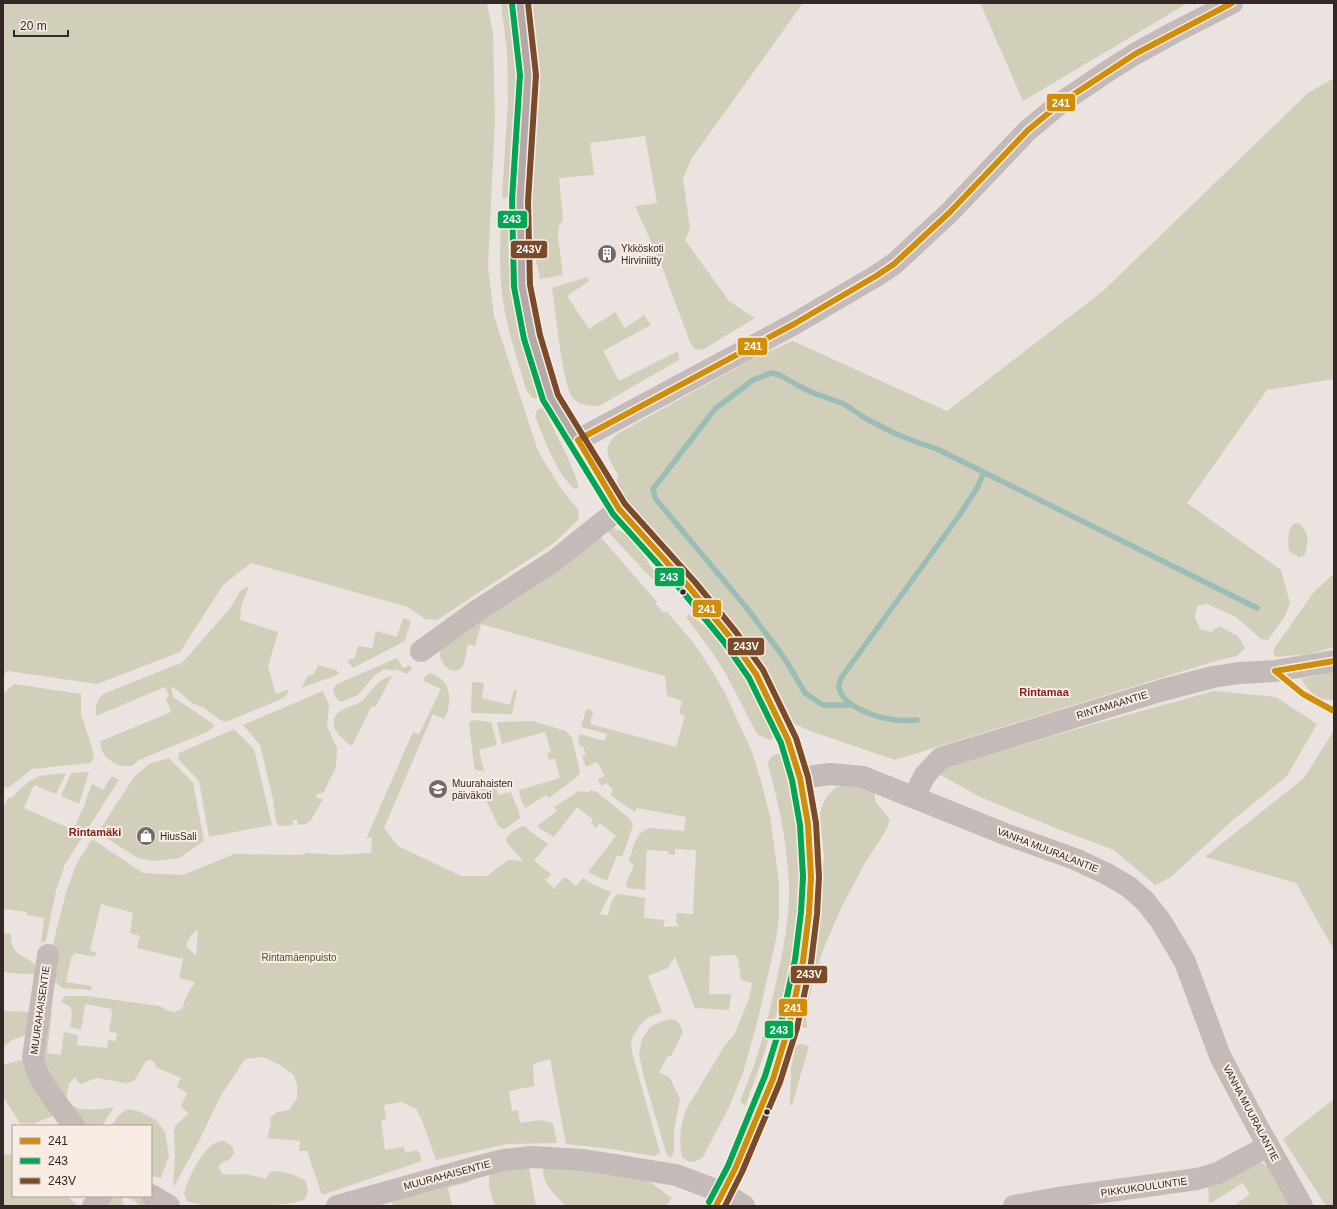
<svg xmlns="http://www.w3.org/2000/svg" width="1337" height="1209" viewBox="0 0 1337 1209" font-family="Helvetica,sans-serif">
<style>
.green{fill:#d1cfb9;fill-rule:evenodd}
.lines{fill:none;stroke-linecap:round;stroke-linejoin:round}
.stream{stroke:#9bbdb6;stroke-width:5.5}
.minor{stroke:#c4bbb8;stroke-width:22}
.major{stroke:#b3aaa7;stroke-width:22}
.bus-1-casing{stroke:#f9ece5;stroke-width:9}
.bus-2-casing{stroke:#f9ece5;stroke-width:9}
.bus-3-casing{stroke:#f9ece5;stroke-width:9}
.bus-1{stroke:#d08d08;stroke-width:6}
.bus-2{stroke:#00a651;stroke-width:6}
.bus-3{stroke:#7a4b2a;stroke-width:6}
.bus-dot{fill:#342827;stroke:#f9ece5;stroke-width:1.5}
.labels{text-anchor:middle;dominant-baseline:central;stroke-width:4;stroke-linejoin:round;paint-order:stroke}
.poi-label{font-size:10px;fill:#342827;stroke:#f9ece5;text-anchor:start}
.street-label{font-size:10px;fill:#342827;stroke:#f9ece5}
.park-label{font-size:10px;fill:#4c522b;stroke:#f9ece5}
.neighbourhood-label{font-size:11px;font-weight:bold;fill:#822321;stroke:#f9ece5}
.line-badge{stroke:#f9ece5;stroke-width:1.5}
.badge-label{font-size:11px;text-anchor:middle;font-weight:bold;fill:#fff}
</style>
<rect width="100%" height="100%" fill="#ebe3df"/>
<path class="green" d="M 3,3 L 487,3 L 493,33 L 495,120 L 488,266 L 494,316 L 538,451 L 562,490 L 579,511 L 578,520 L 554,543 L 437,620 L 425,619 L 408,607 L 251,563 L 223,585 L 180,652 L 97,684 L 8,671 L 3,675 Z
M 501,3 L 509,3 L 515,44 L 516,98 L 510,195 L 509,198 L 505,198 L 502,197 L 508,100 L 507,51 Z
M 531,3 L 803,3 L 692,158 L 683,178 L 690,228 L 685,240 L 729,301 L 755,318 L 704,349 L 697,350 L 694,348 L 690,342 L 661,264 L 635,206 L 657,203 L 645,136 L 590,143 L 594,175 L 559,178 L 563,219 L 559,226 L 558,237 L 563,275 L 540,279 L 530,232 L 530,193 L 537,88 L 534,16 Z
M 980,3 L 1188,3 L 1023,101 Z
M 1334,78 L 1334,379 L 1267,390 L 1187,503 L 1281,570 L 1290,603 L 1285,616 L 1268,640 L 1261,639 L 1236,617 L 1207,604 L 1197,606 L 1195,617 L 1200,629 L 1211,632 L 1219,626 L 1238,636 L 1245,648 L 1237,656 L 1219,660 L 895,760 L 813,732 L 792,723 L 741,635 L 684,569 L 616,487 L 618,475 C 609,459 600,449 617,434 L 751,360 L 793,341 L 947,411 L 1103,291 L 1308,93 Z
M 506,210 L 509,211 C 509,241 508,270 512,300 C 517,333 529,365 539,396 L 535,399 L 531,397 L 526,389 C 517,358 506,327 502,294 C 499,268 500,241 501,214 L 503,211 Z
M 587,277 L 589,281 L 567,296 L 589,329 L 615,312 L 625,328 L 644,315 L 651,325 L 603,351 L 619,381 L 678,351 L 679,360 L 599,406 C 589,406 581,406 573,398 C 563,388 555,307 552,288 Z
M 542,408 L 544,410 C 550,422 580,478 578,488 L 574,489 C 556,472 544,439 535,416 L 537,410 Z
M 1299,523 C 1310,534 1308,541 1305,555 L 1299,558 L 1289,551 C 1288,540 1287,533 1293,524 Z
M 610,528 C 632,529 648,563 659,580 L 655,582 L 608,532 Z
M 599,535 L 657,602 L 656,604 L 664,613 L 666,611 L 692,641 L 710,667 L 726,695 L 752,752 L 761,781 L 770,816 L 779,882 L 779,917 L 776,939 L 758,1019 L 743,1073 L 729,1107 L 703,1157 L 695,1162 L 688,1161 L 682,1157 C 679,1142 680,1122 687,1108 L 725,1045 L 734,1035 L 749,999 L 752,983 L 741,980 L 738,959 L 735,955 L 710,956 L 709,994 L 731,994 L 729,1010 L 695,1008 L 675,957 L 668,968 L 648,976 L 662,1012 L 647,1018 L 640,1025 L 631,1040 L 632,1052 L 660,1153 L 654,1156 L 610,1149 L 566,1144 L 550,1059 L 533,1064 L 534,1086 L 509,1091 L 512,1111 L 518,1110 L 520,1123 L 540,1120 L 553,1123 L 557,1143 L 507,1144 L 436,1160 L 421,1118 L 416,1109 L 402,1102 L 384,1105 L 386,1119 L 381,1120 L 385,1150 L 404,1147 L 405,1153 L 417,1150 L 420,1154 L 422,1161 L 322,1195 L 307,1151 L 299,1151 L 300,1141 L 267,1138 L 271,1124 L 270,1118 L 277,1112 L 289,1110 L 297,1098 L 297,1085 L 294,1075 L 282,1066 L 263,1057 L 245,1059 L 220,1097 L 199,1141 L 173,1188 L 175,1157 L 174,1132 L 175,1126 L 187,1115 L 188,1113 L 181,1106 L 187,1093 L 177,1087 L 181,1078 L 156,1067 L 155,1063 L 150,1060 L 146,1061 L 134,1081 L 126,1083 L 97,1078 L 80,1084 L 77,1081 L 76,1077 L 69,1083 C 69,1087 66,1094 67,1098 C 71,1115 102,1109 114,1107 L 102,1126 L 82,1126 L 39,1059 L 50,1007 L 52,1011 L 47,1053 L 61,1055 L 64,1032 L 78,1035 L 77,1045 L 107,1048 L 108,1040 L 116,1041 L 117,1033 L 109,1032 L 112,1013 L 111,1013 L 112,1009 L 85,1004 L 81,1030 L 70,1027 C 71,1022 74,1010 69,1006 C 67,1004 64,1004 62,1003 L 61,1001 L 65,996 L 88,996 L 159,1006 C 167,1009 173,1016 180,1009 L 182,1009 L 186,997 L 195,982 L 179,978 L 183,959 L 137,948 L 140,936 L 130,933 L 133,913 L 101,904 L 90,951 L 96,952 L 95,957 L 75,953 L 71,958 L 66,982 L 92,986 L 91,990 L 62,988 L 55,981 L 51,955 L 57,927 L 67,889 L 77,863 L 92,839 L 143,873 L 183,875 L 234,854 L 301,855 L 308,853 L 336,855 L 371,853 L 372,837 L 366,839 L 413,732 L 419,734 L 441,689 L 424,681 C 424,676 426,675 431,673 C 436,675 441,678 444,682 C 452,691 450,710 444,719 L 433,714 L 384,828 L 398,846 L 461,876 L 487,876 L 508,860 L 523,861 L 508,844 L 506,839 C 509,833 518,827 525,826 L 531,832 L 548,844 L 534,861 L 551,874 L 547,879 L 544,879 L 556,890 L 555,887 L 565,877 L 576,886 L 583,878 L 592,884 L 611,892 L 600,914 L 609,916 L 608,915 C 610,908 611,896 619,894 L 645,898 L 644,918 L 665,920 L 663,927 L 679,926 L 676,922 L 677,913 L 693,914 L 696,850 L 675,849 L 675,855 L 668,854 L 668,851 L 647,850 L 645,890 L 628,888 L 626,884 L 634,865 L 629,861 C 633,850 636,829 651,828 L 684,831 L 686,817 L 637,808 L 635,812 L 610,795 L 613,790 L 606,783 L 602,786 L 598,781 L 599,779 L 605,776 L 597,762 L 586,767 L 582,756 L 586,755 L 583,746 L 580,746 L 578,738 L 580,734 L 604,741 L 607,734 L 581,727 L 586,710 L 589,709 L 593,712 L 590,724 L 676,747 L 685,716 L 679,713 L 682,701 L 667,696 L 665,676 L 481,624 L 475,646 L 468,644 C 466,651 466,664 460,669 C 451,676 440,662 440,655 C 439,652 441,649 442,646 ZM 198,930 L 196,956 L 186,946 C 188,938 192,934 198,930 Z
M 1332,575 L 1334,575 L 1334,647 L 1309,654 L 1276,657 L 1273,654 L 1274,649 L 1313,593 Z
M 249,586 L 241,606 L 240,620 L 278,632 L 268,667 L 276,694 L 289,689 L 286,696 L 279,700 L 226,722 L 220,720 L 204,708 L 192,703 L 178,691 L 171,687 L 173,697 L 212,723 L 214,725 L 212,729 L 207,732 L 139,760 L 132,766 C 128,766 123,766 119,765 C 109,761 98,752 101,741 L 171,712 L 166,698 L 169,696 L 165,687 L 96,716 C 95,706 97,701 103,694 L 173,666 L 182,663 L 231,607 L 241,590 Z
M 689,614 L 723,641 L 753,688 L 775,737 L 769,740 L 757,734 L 726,674 L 714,655 L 686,617 Z
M 403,618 L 411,621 L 405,641 L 353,668 L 348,662 L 349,659 L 354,659 L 358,646 L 372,648 L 376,631 L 397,637 Z
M 397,658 L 403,668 L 410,665 L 412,669 L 407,674 L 396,669 L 395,671 L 385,669 L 375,675 L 358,695 L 341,702 L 335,697 L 333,689 L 337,684 Z
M 318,665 L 336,670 L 340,674 L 301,688 L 308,676 L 314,674 Z
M 1334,671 L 1334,700 C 1316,700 1310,693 1301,679 Z
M 392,676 L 376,706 L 371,707 L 352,746 C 340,739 323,721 342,710 C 348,706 356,706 362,701 C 372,692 376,679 392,676 Z
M 472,682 L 484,683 L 482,698 L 510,705 L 514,690 L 517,691 L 512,714 L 471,713 Z
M 14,684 L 81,694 L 81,714 L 93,751 L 94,758 L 90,763 L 32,769 L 8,788 L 3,786 L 3,694 Z
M 323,691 L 329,705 L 327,726 L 337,748 L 336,767 L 324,792 L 316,794 L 317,798 L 323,799 L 311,820 L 306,824 L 298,825 L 297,820 L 293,820 L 293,825 L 279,826 L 276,822 L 273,799 L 260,745 L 243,725 Z
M 1214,691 L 1276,697 L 1317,724 L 1287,776 L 1233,820 L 1171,877 L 1155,885 L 1114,850 L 1063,831 L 980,797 L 939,774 L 944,768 L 1087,726 Z
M 473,720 L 491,722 L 497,745 L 479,750 L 484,771 L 475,770 L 474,766 L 469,724 L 470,721 Z
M 532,721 L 566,731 L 572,738 L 580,772 L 577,777 L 549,798 L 546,795 L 525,808 L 521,799 L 519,790 L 560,778 L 555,758 L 549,760 L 547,753 L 551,752 L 545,732 L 502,744 L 497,723 L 499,722 Z
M 234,729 L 254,749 L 272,825 L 209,837 L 199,781 L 178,759 L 179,753 Z
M 1334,730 L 1334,950 L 1296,883 L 1205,857 L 1304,778 Z
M 780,753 L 791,793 L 799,842 L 800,884 L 797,923 L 793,961 L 761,1063 L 745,1106 L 740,1101 C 745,1088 751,1075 755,1062 C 764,1036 770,1009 776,983 C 783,951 790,917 789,884 C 787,843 779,804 768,765 C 769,757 774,755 780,753 Z
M 169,758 L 193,783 L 204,841 L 179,858 L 155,861 L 138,858 L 101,835 L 99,831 L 134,777 L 149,764 Z
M 89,772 L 79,804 L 61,796 L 71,773 Z
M 66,773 L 56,794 L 34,785 L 24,808 L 73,830 L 84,806 L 92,784 L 103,790 L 112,776 L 119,780 L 65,864 L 56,891 L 46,940 L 41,943 L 44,918 L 27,915 L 27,912 L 3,909 L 3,809 L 8,798 L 11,798 L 28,782 L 39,776 Z
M 494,780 L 498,795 L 511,792 C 513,800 520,811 520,818 L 505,829 L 501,828 L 498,825 L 480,788 L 482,782 Z
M 846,784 L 860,787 L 875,793 L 875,801 L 890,820 C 885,836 872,850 864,865 C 842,904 823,944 812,986 C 808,1000 805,1014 807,1028 L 799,1026 L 814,957 L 818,931 L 824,856 L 820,818 L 821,808 L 827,796 L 835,788 Z
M 592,790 L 598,793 L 630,819 L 633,826 L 622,857 L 617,855 L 607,881 L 588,872 L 616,836 L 600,823 L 596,828 L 591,823 L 593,820 L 577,807 L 554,837 L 537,827 L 539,824 L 557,811 L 554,807 L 579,791 L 588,792 Z
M 3,933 L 11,934 C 11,938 11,943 13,947 C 17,957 33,958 37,968 L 34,974 L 23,974 L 3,972 Z
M 3,1011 L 30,1012 L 29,1029 L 24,1036 L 12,1040 L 3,1047 Z
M 670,1019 C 679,1020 680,1024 683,1032 L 671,1056 L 668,1056 L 659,1072 L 670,1078 L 680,1099 L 674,1131 L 674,1151 L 672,1157 L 669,1157 L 666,1152 L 644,1078 L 639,1054 L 642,1039 L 650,1027 L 660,1022 Z
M 801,1044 L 809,1046 L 792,1105 L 790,1105 L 791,1067 L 796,1045 Z
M 21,1060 L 28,1065 L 55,1115 L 33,1124 L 20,1123 L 4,1098 L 3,1098 L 3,1065 Z
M 1334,1099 L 1334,1206 L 1326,1206 L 1283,1139 Z
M 127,1109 L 141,1112 L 156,1120 L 165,1132 L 169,1156 L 161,1178 L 151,1176 L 151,1126 L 111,1126 L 119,1115 Z
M 224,1141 L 233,1147 L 234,1153 L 230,1159 L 220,1164 L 219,1168 L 222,1174 C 230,1175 235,1175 242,1174 C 250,1174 258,1177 265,1179 L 272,1171 C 285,1172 295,1174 306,1181 L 308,1191 L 305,1199 L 293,1203 L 268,1206 L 205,1206 L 187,1201 L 184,1194 C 187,1180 203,1146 218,1142 C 220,1141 222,1141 224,1141 Z
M 3,1154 L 13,1155 L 13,1196 L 50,1196 L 52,1198 L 55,1196 L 67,1196 L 78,1206 L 3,1206 Z
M 1251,1162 L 1262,1163 L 1272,1169 L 1292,1206 L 1234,1206 L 1250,1194 L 1243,1183 L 1209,1204 L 1208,1184 Z
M 544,1167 L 640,1175 L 672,1198 L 666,1206 L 566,1206 C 557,1196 539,1182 544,1167 Z
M 529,1168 L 536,1206 L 495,1206 C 491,1193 484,1181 494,1169 Z
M 477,1177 C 470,1184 457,1184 448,1188 L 452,1206 L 393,1206 L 391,1198 Z
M 111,1196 L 139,1196 L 154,1206 L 138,1206 L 138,1204 L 135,1201 L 126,1197 L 122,1199 L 124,1206 L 101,1206 Z"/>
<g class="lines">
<path class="stream" d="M 852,705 L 823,705 L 805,693 L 785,659 L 746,607 L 655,498 L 653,489 L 715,409 L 753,380 L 771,373 L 780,375 L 797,385 L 811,392 L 844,404 L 865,418 L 894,433 L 919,443 L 937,449 L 1257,608
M 917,720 C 910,720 902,721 895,720 C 879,718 841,707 839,687 C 839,685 840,681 841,678 L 961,513 L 977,488 L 984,472"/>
<path class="minor" d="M 578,440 L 794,324 L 876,276 L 894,264 L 950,212 L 1028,130 L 1062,102 L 1108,71 L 1135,54 L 1175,32 L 1232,3
M 421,651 L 478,610 L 554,561 L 619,509
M 800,778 L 830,774 L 863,777 L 1005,834 L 1075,859 L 1107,874 L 1129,887 L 1145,901 L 1160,920 L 1174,943 L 1185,962 L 1220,1056 L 1256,1124 L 1302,1206
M 914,797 L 925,775 L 941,758 L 1163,690 L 1213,677 L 1239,673 L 1275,671 L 1334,661
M 48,955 L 33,1057 C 36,1081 60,1106 74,1126
M 151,1195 L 169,1206
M 93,1206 L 101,1196
M 337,1206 L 472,1168 L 504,1160 L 532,1157 L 584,1160 L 676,1175 L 724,1193 L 744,1206
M 1014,1206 L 1058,1198 L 1197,1179 L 1218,1173 L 1268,1146"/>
<path class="major" d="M 520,3 L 528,75 L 520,201 L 522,286 L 532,337 L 551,398 L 619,509 L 689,587 L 730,637 L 756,674 L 788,740 L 800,778 L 808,824 L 811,877 L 809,913 L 803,961 L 789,1026 L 773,1079 L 752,1130 L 735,1169 L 716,1206"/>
<defs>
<path id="bus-1" d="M 578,440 L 619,509 L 689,587 L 730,637 L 756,674 L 788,740 L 800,778 L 808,824 L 811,877 L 809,913 L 803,961 L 789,1026 L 773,1079 L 735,1169 L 716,1206
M 578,440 L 794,324 L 876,276 L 894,264 L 950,212 L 1028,130 L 1062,102 L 1135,54 L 1232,3
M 1275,671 L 1303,694 L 1334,711
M 1275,671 L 1334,661"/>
<path id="bus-2" d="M 512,4 L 520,75 L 512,200 L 514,287 L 524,339 L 543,400 L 613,514 L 683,592 L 724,642 L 749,678 L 781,743 L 792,780 L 800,825 L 803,877 L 801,912 L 795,960 L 781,1024 L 765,1076 L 728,1166 L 709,1202"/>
<path id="bus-3" d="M 528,3 L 536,75 L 528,201 L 530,285 L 540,335 L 558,395 L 625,504 L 695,582 L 736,632 L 763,670 L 796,738 L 808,777 L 816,823 L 819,877 L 817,914 L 811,963 L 797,1028 L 780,1082 L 742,1172 L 725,1206"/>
</defs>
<use href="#bus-1" class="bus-1-casing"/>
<use href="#bus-2" class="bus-2-casing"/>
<use href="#bus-3" class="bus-3-casing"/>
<use href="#bus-1" class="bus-1"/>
<use href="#bus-2" class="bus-2"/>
<use href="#bus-3" class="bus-3"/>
</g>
<defs>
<symbol id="building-disc" viewBox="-11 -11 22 22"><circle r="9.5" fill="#746967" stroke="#f9ece5"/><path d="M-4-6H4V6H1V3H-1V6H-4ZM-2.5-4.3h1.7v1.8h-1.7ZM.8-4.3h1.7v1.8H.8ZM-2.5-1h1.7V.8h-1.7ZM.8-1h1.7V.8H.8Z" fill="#fff"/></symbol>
<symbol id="school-disc" viewBox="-11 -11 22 22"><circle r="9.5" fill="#746967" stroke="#f9ece5"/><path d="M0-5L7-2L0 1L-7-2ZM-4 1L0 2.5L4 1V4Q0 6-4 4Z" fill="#fff"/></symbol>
<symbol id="shop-disc" viewBox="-11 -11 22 22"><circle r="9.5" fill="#746967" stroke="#f9ece5"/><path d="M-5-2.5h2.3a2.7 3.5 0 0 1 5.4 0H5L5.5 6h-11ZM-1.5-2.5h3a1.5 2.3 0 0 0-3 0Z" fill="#fff"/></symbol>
</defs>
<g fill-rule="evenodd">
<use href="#building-disc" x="596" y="243" width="22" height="22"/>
<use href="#school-disc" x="427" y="778" width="22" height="22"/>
<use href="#shop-disc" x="135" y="825" width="22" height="22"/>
</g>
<g class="bus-dot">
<circle cx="683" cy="592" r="3.5"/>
<circle cx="767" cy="1112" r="3.5"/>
</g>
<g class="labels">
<g class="poi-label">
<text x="621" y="248">Ykköskoti<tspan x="621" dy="12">Hirviniitty</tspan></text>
<text x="452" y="783">Muurahaisten<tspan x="452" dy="12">päiväkoti</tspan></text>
<text x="160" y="836">HiusSali</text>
</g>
<g class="street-label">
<text transform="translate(1112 705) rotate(-17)">RINTAMAANTIE</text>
<text transform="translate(1048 850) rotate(21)">VANHA MUURALANTIE</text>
<text transform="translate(40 1010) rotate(-82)">MUURAHAISENTIE</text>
<text transform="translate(1251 1113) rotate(62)">VANHA MUURALANTIE</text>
<text transform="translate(447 1175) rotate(-15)">MUURAHAISENTIE</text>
<text transform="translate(1144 1187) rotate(-8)">PIKKUKOULUNTIE</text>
</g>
<g class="park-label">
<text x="299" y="957">Rintamäenpuisto</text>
</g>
<g class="neighbourhood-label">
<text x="1044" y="692">Rintamaa</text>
<text x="95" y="832">Rintamäki</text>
</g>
</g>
<g class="line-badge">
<rect x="1046" y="93" width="30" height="19" rx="4" fill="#d08d08"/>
<rect x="497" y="210" width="31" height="19" rx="4" fill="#00a651"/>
<rect x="510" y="240" width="38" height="19" rx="4" fill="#7a4b2a"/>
<rect x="737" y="337" width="31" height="19" rx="4" fill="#d08d08"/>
<rect x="654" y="567" width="31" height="20" rx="4" fill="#00a651"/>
<rect x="692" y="599" width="30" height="19" rx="4" fill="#d08d08"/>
<rect x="727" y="637" width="38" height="19" rx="4" fill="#7a4b2a"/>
<rect x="790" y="965" width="38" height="19" rx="4" fill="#7a4b2a"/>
<rect x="778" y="998" width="30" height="19" rx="4" fill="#d08d08"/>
<rect x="764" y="1020" width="30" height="19" rx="4" fill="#00a651"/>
</g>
<g class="badge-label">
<text x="1061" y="107">241</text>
<text x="512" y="223">243</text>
<text x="529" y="253">243V</text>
<text x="753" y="350">241</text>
<text x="669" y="581">243</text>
<text x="707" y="613">241</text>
<text x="746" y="650">243V</text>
<text x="809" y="978">243V</text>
<text x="793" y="1012">241</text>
<text x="779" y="1034">243</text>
</g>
<rect width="1337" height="1209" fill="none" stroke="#342827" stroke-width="8"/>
<rect x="12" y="1125" width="140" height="72" fill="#f9ece5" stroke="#aa9e99"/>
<rect x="20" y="1138" width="20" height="6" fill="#d08d08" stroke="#aa9e99"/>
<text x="48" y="1145" font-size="12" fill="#342827">241</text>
<rect x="20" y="1158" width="20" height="6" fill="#00a651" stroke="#aa9e99"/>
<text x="48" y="1165" font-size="12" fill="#342827">243</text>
<rect x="20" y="1178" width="20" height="6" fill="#7a4b2a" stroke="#aa9e99"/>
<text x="48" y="1185" font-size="12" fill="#342827">243V</text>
<path d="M14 30v6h54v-6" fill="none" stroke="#342827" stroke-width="2"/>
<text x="20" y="30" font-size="12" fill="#342827" stroke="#f9ece5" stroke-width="3" paint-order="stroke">20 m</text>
</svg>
